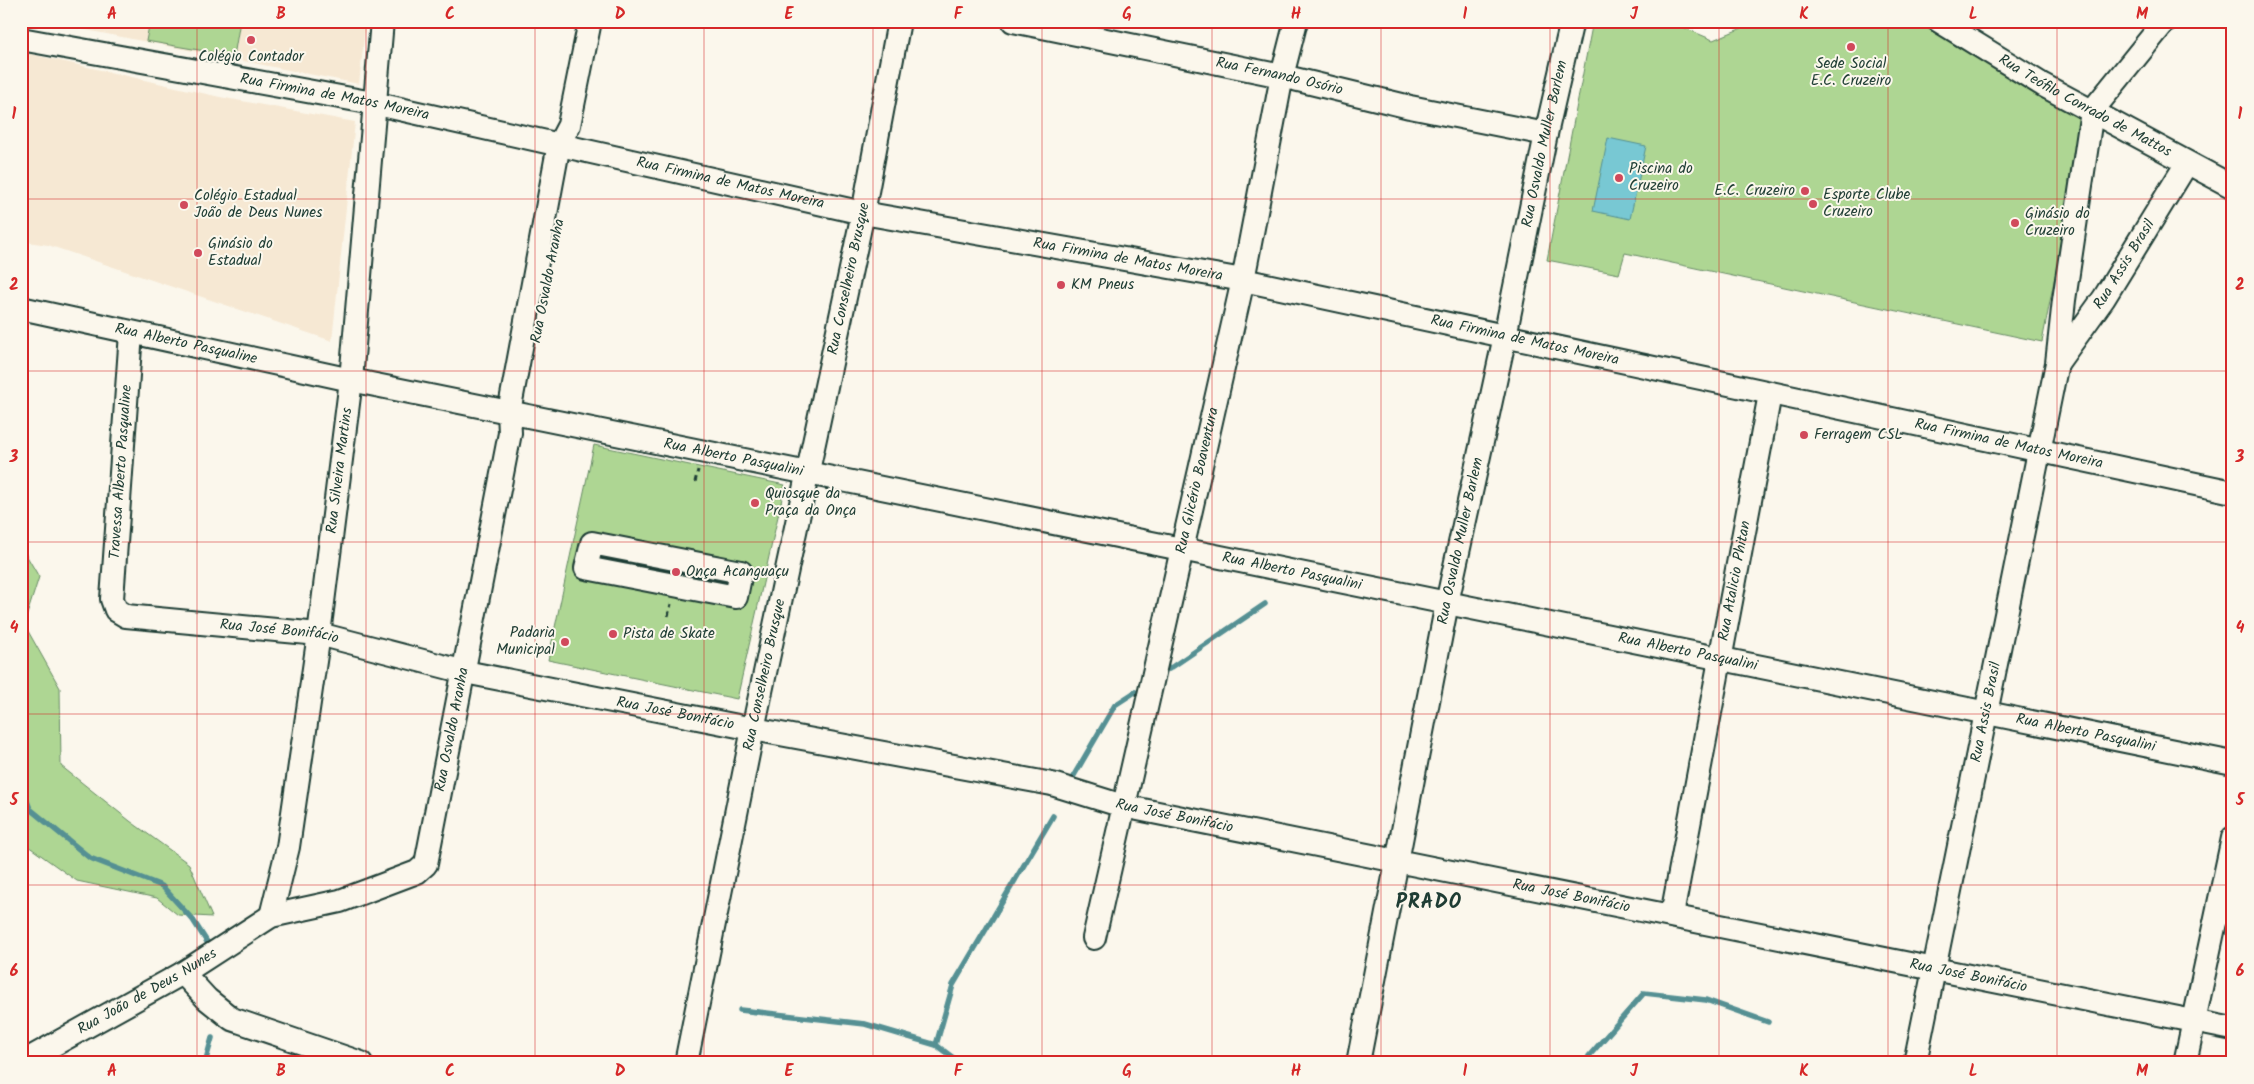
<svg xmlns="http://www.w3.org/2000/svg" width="2254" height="1084" viewBox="0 0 2254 1084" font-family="Kalam,sans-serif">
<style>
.built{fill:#f6e8d3}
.green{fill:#aed693;stroke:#668a64}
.water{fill:#78c8d3;stroke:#549093}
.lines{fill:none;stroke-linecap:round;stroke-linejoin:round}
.stream{stroke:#549093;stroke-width:5.5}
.minor-casing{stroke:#1f3d34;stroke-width:26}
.path{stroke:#1f3d34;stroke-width:3;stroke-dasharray:5 4;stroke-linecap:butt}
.minor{stroke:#fbf7ec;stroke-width:22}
.grid{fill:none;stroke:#d62828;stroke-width:1;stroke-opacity:0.55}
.poi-dot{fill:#d1495b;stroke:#fbf7ec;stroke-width:2}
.labels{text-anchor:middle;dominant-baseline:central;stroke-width:4;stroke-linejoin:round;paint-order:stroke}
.poi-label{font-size:15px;fill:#1f3d34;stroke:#fbf7ec;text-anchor:start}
.street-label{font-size:15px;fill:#1f3d34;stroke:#fbf7ec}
.district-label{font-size:20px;font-weight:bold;letter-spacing:1px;fill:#1f3d34;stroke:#fbf7ec}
.neatline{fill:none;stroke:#d62828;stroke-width:2}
.grid-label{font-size:16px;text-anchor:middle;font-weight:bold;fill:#d62828}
</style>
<rect width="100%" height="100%" fill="#fbf7ec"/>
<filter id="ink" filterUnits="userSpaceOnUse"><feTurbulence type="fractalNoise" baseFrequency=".02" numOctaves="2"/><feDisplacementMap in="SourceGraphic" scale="10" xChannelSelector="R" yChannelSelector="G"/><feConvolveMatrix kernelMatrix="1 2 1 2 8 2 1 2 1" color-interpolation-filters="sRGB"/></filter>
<g filter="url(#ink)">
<path class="built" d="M 41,21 L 366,21 L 359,84 Z
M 21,52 L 220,97 L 355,122 L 332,341 L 48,245 L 21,241 Z"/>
<path class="green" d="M 150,21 L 240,21 L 234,56 L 146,41 Z
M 1593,21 L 1668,21 L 1713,40 L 1747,26 L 1750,21 L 1914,21 L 2086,118 L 2042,342 L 1625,253 L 1619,274 L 1547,260 Z
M 594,445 L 785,485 L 737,699 L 548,660 Z
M 21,546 L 39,577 L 24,624 L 60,688 L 61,766 L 130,821 L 189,864 L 212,917 L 178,915 L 157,898 L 77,881 L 21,841 Z"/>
<path class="water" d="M 1608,138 L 1646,146 L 1630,219 L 1593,211 Z"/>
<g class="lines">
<path class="stream" d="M 1169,669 L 1265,604
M 1073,777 L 1115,705 L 1135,692
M 21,785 L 30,809 L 90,858 L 162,886 L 193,920 L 209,945
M 740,1010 L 865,1024 L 936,1045 L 960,1063
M 936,1045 L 953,985 L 1053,816
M 205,1063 L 212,1038
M 1586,1063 L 1589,1056 L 1644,993 L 1706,1000 L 1768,1022"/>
<defs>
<g id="minor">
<path id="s1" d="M 1013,21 L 1282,76 L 1410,107 L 1546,134"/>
<path id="s2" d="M 1939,21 L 2043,85 L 2233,187"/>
<path id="s3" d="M 21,39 L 373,103 L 863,213 L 1243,280 L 2233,492"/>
<path d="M 2092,111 L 2165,21"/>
<path id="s4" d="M 21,308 L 351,380 L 2233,763"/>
<path id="s5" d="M 131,333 L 112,599 L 116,610 L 126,616 L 319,634 L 465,672 L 753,729 L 1052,784 L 1123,806 L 2233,1029"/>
<path id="s6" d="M 2058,362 L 2104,298 L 2187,163"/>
<path d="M 592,543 L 741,572 L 736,597 L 586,568 Z"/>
<path id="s7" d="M 1672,915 L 1770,394"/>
<path id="s8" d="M 271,916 L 288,847 L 319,634 L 351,380 L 382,21"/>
<path id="s9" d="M 1094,938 L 1243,280 L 1282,76 L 1296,21"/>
<path d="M 183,973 L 207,999 L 232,1019 L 361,1063"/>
<path id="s10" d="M 21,1063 L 183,973 L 271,916 L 340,901 L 417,872 L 426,864 L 510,433 L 509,412 L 559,144 L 569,125 L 590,21"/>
<path id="s11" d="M 686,1063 L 753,729 L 863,213 L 899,21"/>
<path id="s12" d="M 1358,1063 L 1447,603 L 1505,336 L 1546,134 L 1572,21"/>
<path id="s13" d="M 1915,1063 L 2057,363 L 2064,300 L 2092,111"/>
<path d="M 2185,1063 L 2233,838"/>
</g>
</defs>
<use href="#minor" class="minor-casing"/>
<path class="path" d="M 695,482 L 698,470
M 668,616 L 671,604"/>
<use href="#minor" class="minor"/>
</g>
</g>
<path class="grid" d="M 197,21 L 197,1063M 366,21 L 366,1063M 535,21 L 535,1063M 704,21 L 704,1063M 873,21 L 873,1063M 1042,21 L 1042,1063M 1212,21 L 1212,1063M 1381,21 L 1381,1063M 1550,21 L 1550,1063M 1719,21 L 1719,1063M 1888,21 L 1888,1063M 2057,21 L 2057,1063M 21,199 L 2233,199M 21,371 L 2233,371M 21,542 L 2233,542M 21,714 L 2233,714M 21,885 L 2233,885"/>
<g class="poi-dot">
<circle cx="251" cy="40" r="5"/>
<circle cx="1851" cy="47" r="5"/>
<circle cx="1619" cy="178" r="5"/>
<circle cx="1805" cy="191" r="5"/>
<circle cx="1813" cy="204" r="5"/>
<circle cx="184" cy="205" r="5"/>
<circle cx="2015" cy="223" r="5"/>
<circle cx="198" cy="253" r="5"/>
<circle cx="1061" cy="285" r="5"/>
<circle cx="1804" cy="435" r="5"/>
<circle cx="755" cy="503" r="5"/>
<circle cx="676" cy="572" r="5"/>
<circle cx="613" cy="634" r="5"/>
<circle cx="565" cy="642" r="5"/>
</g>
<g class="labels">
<g class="poi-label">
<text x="251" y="57" text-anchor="middle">Colégio Contador</text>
<text x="1851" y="64" text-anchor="middle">Sede Social<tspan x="1851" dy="17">E.C. Cruzeiro</tspan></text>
<text x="1629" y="169">Piscina do<tspan x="1629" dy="17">Cruzeiro</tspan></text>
<text x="1795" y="191" text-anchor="end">E.C. Cruzeiro</text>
<text x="1823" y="195">Esporte Clube<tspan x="1823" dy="17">Cruzeiro</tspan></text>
<text x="194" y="196">Colégio Estadual<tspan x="194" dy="17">João de Deus Nunes</tspan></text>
<text x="2025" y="214">Ginásio do<tspan x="2025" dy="17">Cruzeiro</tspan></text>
<text x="208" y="244">Ginásio do<tspan x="208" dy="17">Estadual</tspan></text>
<text x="1071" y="285">KM Pneus</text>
<text x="1814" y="435">Ferragem CSL</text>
<text x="765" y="494">Quiosque da<tspan x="765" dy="17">Praça da Onça</tspan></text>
<text x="686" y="572">Onça Acanguaçu</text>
<text x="555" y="633" text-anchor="end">Padaria<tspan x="555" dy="17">Municipal</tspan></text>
<text x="623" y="634">Pista de Skate</text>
</g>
<g class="street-label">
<text stroke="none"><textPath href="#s1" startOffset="272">Rua Fernando Osório</textPath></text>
<text stroke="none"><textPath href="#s3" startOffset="319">Rua Firmina de Matos Moreira</textPath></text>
<text stroke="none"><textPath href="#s2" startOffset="169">Rua Teófilo Conrado de Mattos</textPath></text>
<text stroke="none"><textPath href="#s12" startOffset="938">Rua Osvaldo Muller Barlem</textPath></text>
<text stroke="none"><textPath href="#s3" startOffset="724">Rua Firmina de Matos Moreira</textPath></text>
<text stroke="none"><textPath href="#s3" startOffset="1129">Rua Firmina de Matos Moreira</textPath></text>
<text stroke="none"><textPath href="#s6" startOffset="118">Rua Assis Brasil</textPath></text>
<text stroke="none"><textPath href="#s11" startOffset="801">Rua Conselheiro Brusque</textPath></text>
<text transform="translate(548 281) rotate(-79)">Rua Osvaldo Aranha</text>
<text stroke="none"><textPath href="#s3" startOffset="1534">Rua Firmina de Matos Moreira</textPath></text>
<text stroke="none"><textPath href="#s4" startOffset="169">Rua Alberto Pasqualine</textPath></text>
<text stroke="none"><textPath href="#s3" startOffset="2029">Rua Firmina de Matos Moreira</textPath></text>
<text stroke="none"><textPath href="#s4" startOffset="728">Rua Alberto Pasqualini</textPath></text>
<text stroke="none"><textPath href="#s8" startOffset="451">Rua Silveira Martins</textPath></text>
<text transform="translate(121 472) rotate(-86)">Travessa Alberto Pasqualine</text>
<text stroke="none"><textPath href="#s9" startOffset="469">Rua Glicério Boaventura</textPath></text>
<text stroke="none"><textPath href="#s12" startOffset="532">Rua Osvaldo Muller Barlem</textPath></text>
<text stroke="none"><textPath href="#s4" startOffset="1298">Rua Alberto Pasqualini</textPath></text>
<text stroke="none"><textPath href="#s7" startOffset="340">Rua Atalicio Phitan</textPath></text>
<text stroke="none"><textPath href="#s5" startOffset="444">Rua José Bonifácio</textPath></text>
<text stroke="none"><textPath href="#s4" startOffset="1702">Rua Alberto Pasqualini</textPath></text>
<text stroke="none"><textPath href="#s11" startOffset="396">Rua Conselheiro Brusque</textPath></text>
<text stroke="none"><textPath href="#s13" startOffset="358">Rua Assis Brasil</textPath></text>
<text stroke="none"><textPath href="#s5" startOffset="849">Rua José Bonifácio</textPath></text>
<text stroke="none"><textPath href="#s10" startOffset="592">Rua Osvaldo Aranha</textPath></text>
<text stroke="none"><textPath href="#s4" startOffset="2108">Rua Alberto Pasqualini</textPath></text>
<text stroke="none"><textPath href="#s5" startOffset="1359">Rua José Bonifácio</textPath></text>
<text stroke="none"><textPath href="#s5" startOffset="1764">Rua José Bonifácio</textPath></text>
<text stroke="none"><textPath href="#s5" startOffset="2169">Rua José Bonifácio</textPath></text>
<text stroke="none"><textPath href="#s10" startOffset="145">Rua João de Deus Nunes</textPath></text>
</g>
<g class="district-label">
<text x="1429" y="903">PRADO</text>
</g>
</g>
<rect width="2254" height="1084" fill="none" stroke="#fbf7ec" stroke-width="55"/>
<rect x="28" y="28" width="2198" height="1028" class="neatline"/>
<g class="grid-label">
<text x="112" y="19">A</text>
<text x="281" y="19">B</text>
<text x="450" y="19">C</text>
<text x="620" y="19">D</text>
<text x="789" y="19">E</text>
<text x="958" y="19">F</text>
<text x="1127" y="19">G</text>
<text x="1296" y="19">H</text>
<text x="1465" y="19">I</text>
<text x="1634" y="19">J</text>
<text x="1804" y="19">K</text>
<text x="1973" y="19">L</text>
<text x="2142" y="19">M</text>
<text x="14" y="119">1</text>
<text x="2240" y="119">1</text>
<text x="14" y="290">2</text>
<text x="2240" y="290">2</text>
<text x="14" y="462">3</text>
<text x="2240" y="462">3</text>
<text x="14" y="633">4</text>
<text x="2240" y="633">4</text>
<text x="14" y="805">5</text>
<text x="2240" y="805">5</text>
<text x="14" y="976">6</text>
<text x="2240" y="976">6</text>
<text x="112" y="1076">A</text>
<text x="281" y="1076">B</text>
<text x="450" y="1076">C</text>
<text x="620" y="1076">D</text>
<text x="789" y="1076">E</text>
<text x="958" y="1076">F</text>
<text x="1127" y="1076">G</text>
<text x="1296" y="1076">H</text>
<text x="1465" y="1076">I</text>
<text x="1634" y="1076">J</text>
<text x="1804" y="1076">K</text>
<text x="1973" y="1076">L</text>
<text x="2142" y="1076">M</text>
</g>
</svg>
